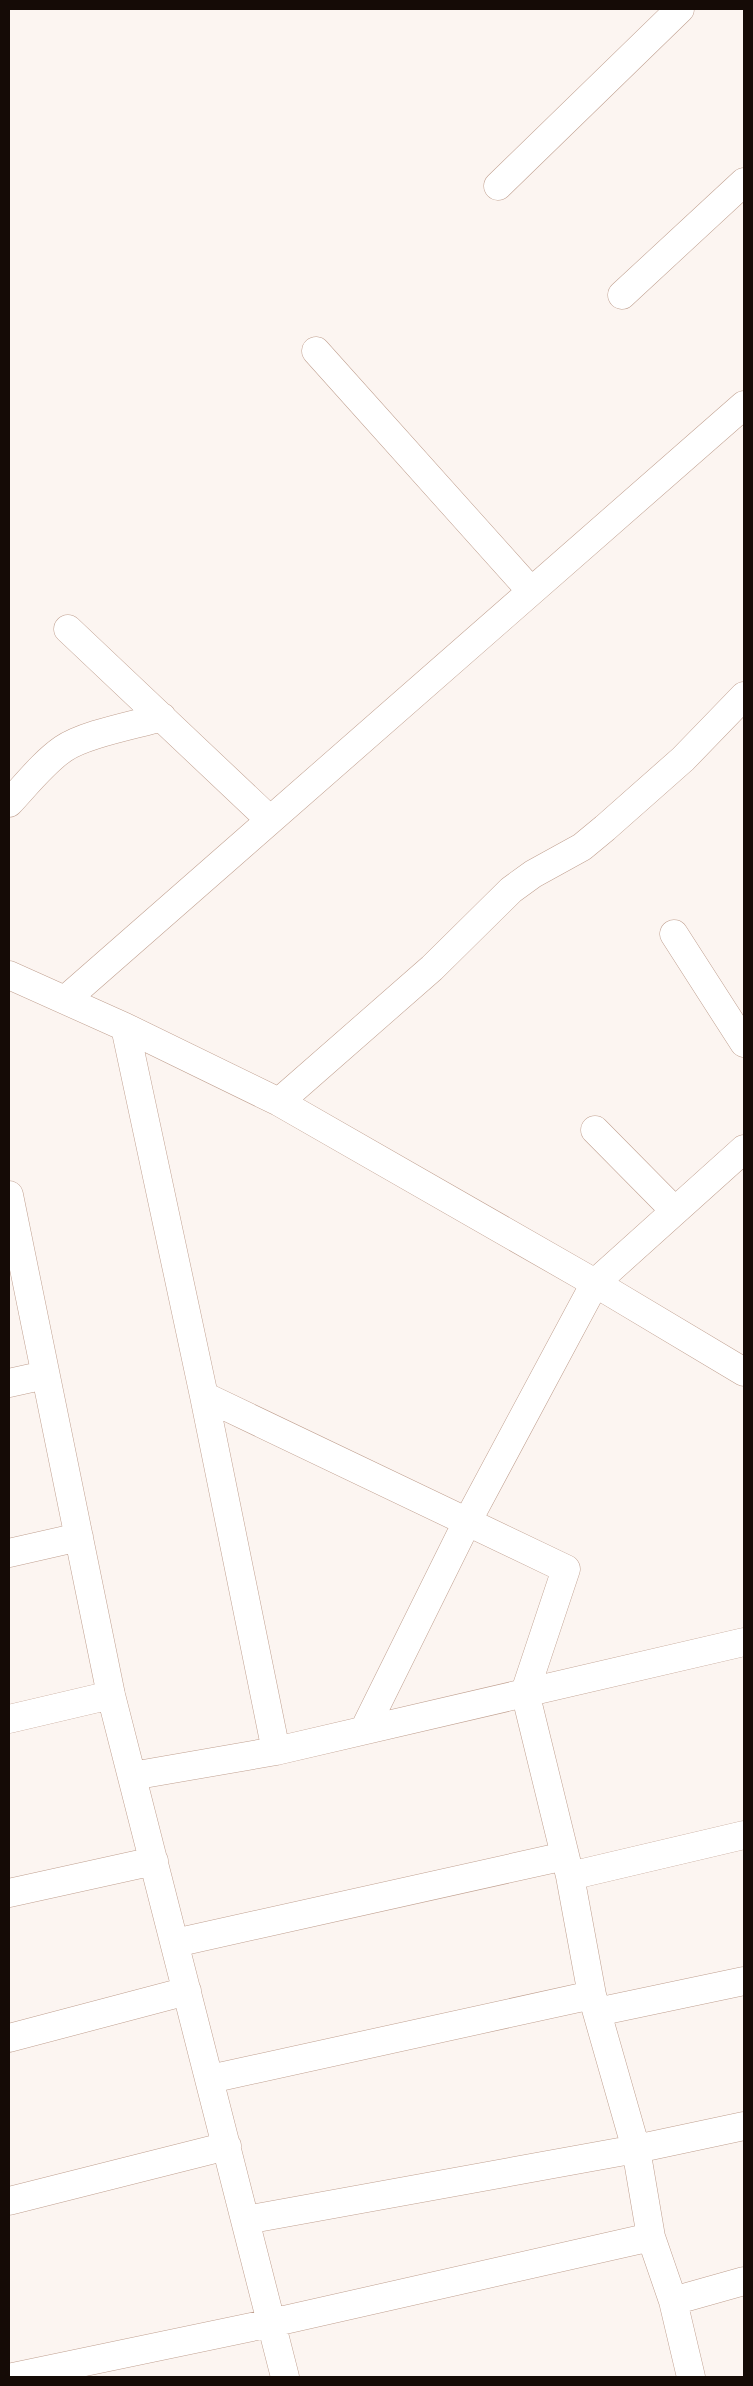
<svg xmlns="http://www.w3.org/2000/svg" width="753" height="2386" viewBox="0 0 753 2386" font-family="Commissioner,sans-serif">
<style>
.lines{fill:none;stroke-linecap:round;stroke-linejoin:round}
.minor-casing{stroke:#c0a090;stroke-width:29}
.minor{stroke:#fff;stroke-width:28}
</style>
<rect width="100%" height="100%" fill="#fcf5f1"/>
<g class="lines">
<defs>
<path id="minor" d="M 498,186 L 680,9
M 622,295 L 744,182
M 316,351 L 531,591
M 68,629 L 270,820
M 9,803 C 26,785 43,763 63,749 C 85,734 135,725 162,717
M 674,934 L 744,1043
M 9,975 L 125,1027 L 279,1102 L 595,1283 L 744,1372
M 65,1000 L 744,405
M 125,1027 L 204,1396 L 276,1751
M 279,1102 L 432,968 L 511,890 L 533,874 L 582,847 L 605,828 L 683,759 L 744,696
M 595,1130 L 675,1211
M 9,1195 L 111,1695 L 285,2377
M 9,1383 L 45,1375
M 204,1396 L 566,1569 L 525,1692 L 570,1876 L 592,1995 L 636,2149 L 651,2237 L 673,2301 L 691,2377
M 9,1553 L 79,1537
M 9,1719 L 111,1695
M 364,1730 L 467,1522 L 595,1283 L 744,1149
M 132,1776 L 276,1751 L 744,1642
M 570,1876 L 744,1835
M 9,1893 L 154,1861
M 175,1943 L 565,1856
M 597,2012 L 744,1981
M 9,2038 L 187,1991
M 210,2079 L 592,1995
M 9,2201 L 227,2146
M 246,2220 L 636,2149 L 744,2126
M 673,2301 L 744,2281
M 13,2377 L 271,2323 L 651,2237"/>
</defs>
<use href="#minor" class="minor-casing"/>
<use href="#minor" class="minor"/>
</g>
<rect width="753" height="2386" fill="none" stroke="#150b06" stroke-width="20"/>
</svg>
